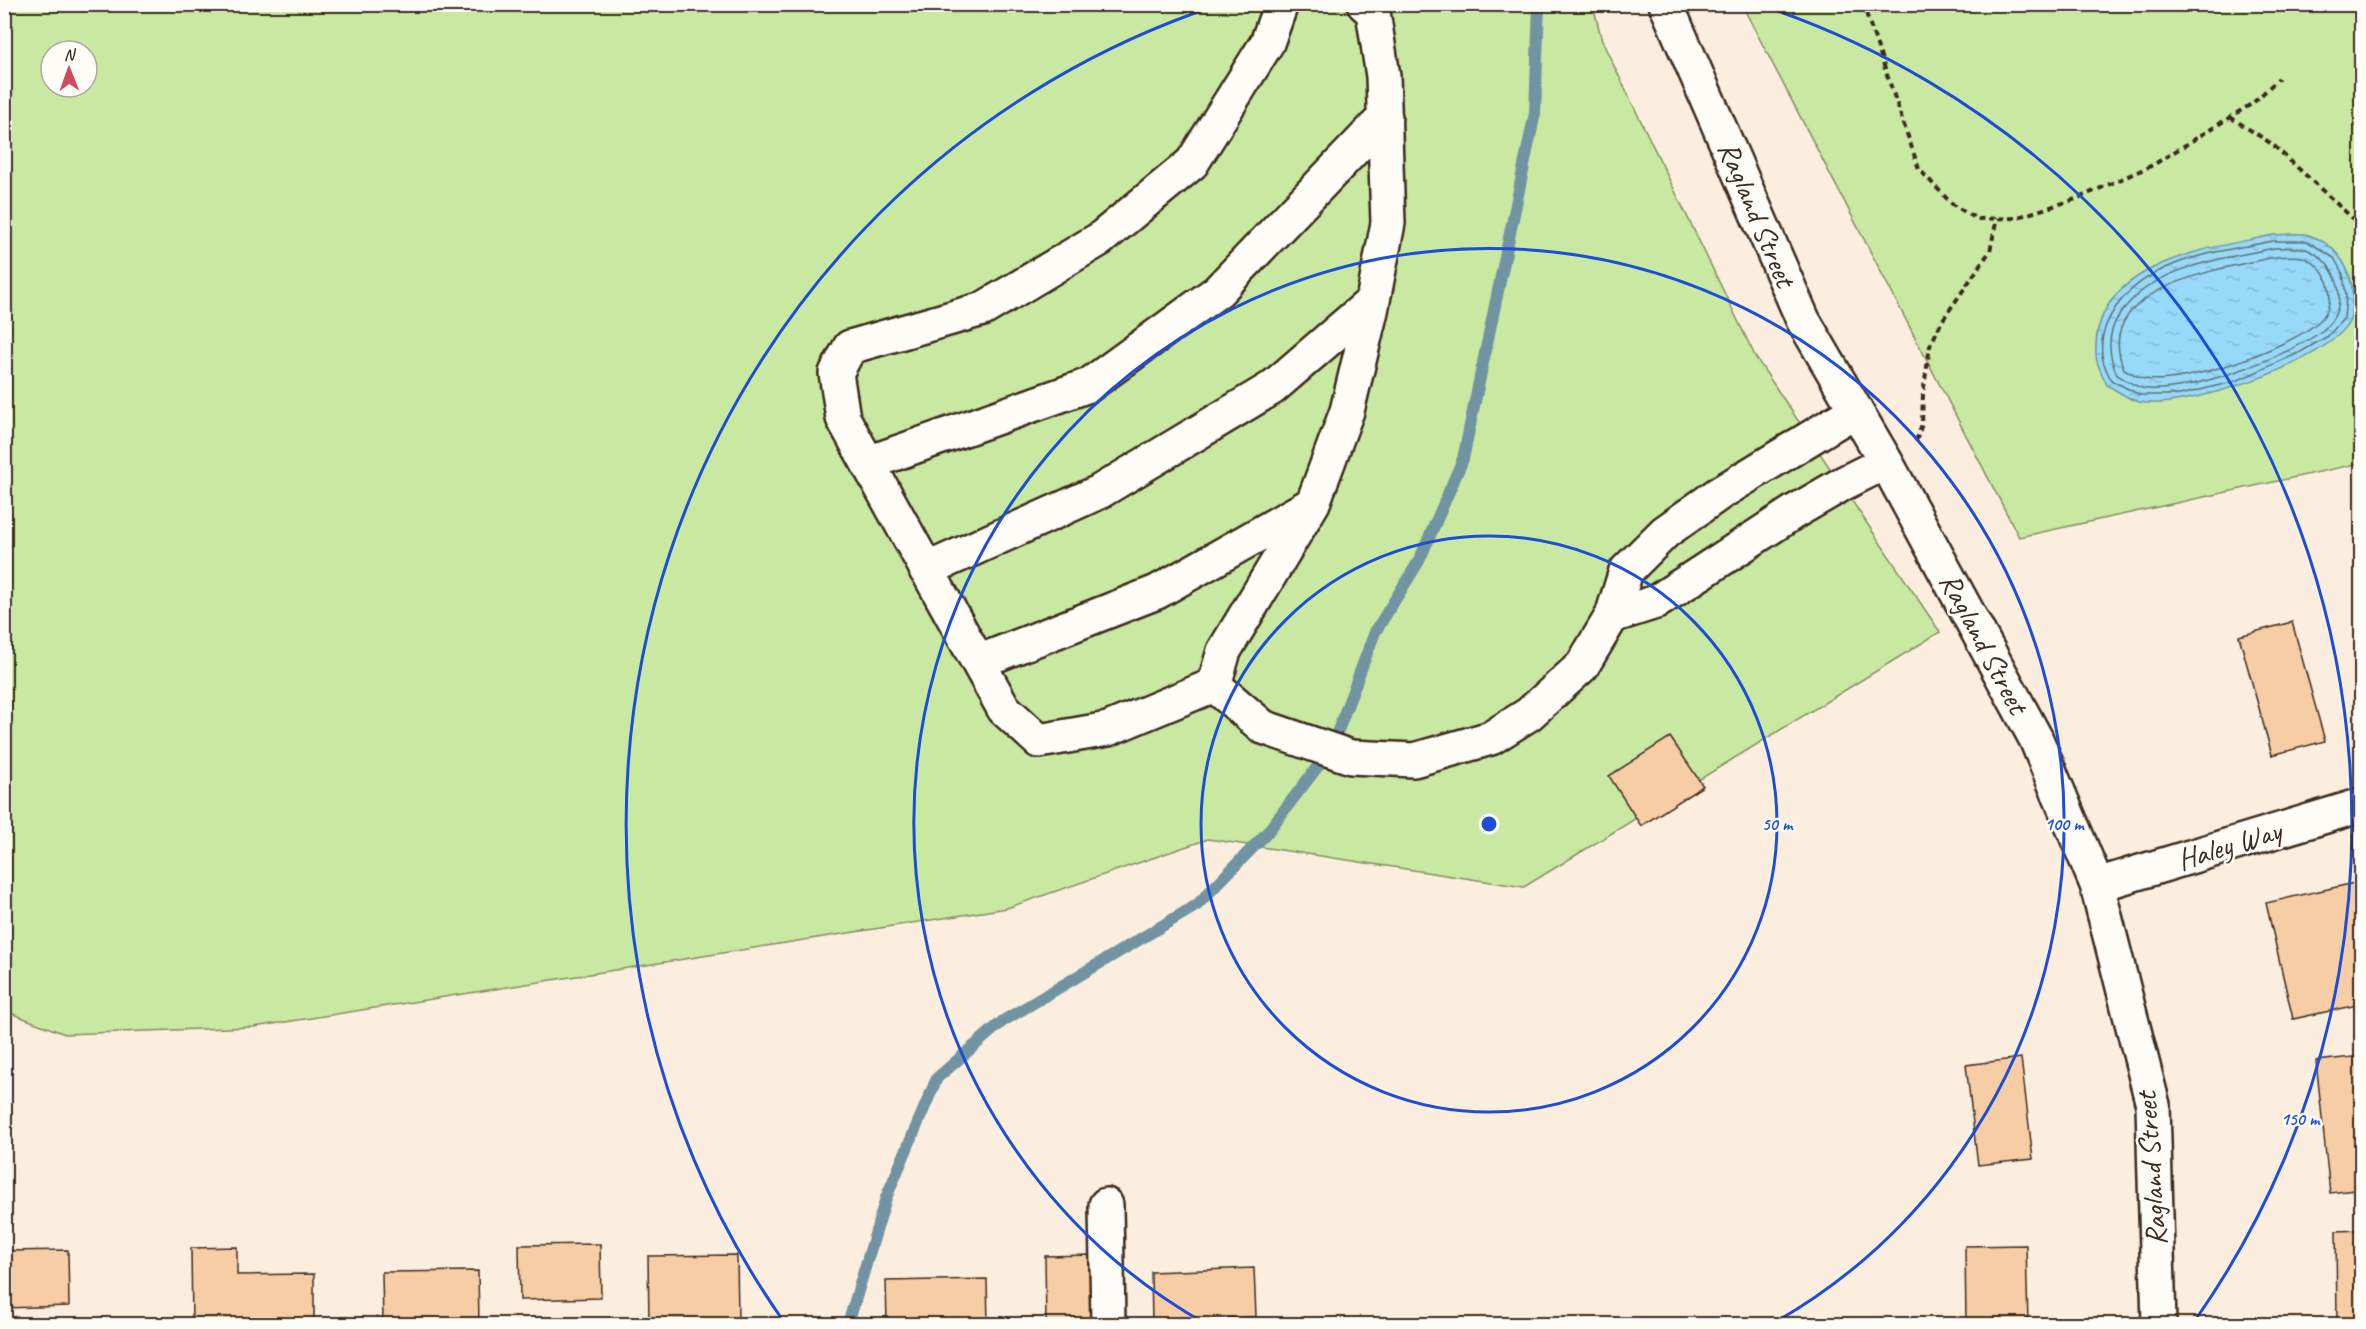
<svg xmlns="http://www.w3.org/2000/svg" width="2366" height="1329" viewBox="0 0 2366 1329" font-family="Caveat,sans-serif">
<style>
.garden{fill:#c9e9a2;stroke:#828a60;stroke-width:1.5;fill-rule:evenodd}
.water{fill:url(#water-ripples);stroke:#7293a1;stroke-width:1.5}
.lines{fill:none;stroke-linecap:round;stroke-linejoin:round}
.shore{stroke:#607076;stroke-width:1.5}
.stream{stroke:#7293a1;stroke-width:12}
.building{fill:#f7cda6;stroke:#3b2a1e;stroke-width:1.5}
.minor-casing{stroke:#3b2a1e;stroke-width:38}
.path{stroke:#3b2a1e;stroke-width:4;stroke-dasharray:6 4.5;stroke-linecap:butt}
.minor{stroke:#fdfcf7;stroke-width:33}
.ring{fill:none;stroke:#1d4ed8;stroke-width:3}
.labels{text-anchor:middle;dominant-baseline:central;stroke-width:5;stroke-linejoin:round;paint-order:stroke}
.street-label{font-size:30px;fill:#3b2a1e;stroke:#fdfcf7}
.centre{fill:#1d4ed8;stroke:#fdfcf7;stroke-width:3}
.ring-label{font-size:18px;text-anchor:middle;font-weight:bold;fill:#1d4ed8;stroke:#fdfcf7;stroke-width:5;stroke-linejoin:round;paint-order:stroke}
</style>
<defs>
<pattern id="water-ripples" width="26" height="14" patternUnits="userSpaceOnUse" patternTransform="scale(1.5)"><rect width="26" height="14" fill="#97d9f9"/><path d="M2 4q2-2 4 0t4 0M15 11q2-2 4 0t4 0" fill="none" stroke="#83bad5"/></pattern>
</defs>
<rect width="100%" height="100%" fill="#fbeedf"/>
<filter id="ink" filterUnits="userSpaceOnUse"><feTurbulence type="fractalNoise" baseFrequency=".0167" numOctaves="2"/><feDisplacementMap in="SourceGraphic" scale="12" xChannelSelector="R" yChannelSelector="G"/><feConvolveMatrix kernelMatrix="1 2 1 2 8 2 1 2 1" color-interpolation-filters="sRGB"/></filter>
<g filter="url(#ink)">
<path class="garden" d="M 4,5 L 1593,5 L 1602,41 L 1756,358 L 1940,632 L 1524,887 L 1208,839 L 1007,908 L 254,1027 L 65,1034 L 5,1011 ZM 51,51 L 87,51 L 87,87 L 51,87 Z
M 1742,5 L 2361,5 L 2361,463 L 2019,537 Z"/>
<path class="water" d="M 2273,235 C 2283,235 2299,232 2309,235 C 2338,245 2355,272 2352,302 C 2351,307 2352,316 2350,320 C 2331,362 2182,411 2139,402 C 2128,399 2116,390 2107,385 C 2103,376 2096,364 2096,355 C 2091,263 2206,249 2273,235 Z"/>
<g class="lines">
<path class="shore" d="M 2273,241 L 2307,241 L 2334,258 L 2343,274 L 2346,297 L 2344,318 L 2328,336 L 2299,353 L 2236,381 L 2180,395 L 2140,395 L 2111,380 C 2108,373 2102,363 2102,354 C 2100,336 2106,322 2116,307 C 2150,258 2219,252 2273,241 Z
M 2274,248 C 2283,248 2297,246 2306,249 C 2339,262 2352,306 2323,330 C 2293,355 2180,397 2142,388 C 2134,386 2124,379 2117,375 C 2108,354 2106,334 2120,314 C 2154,265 2220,260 2274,248 Z
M 2275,257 C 2283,257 2295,255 2302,257 C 2330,266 2340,305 2317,323 C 2288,348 2183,386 2145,379 C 2138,378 2130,372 2124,369 C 2089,287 2224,268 2275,257 Z"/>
<path class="stream" d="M 848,1324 L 886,1198 L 937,1078 L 1003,1021 L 1197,905 L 1266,834 L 1331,749 L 1375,632 L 1419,561 L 1463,459 L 1535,113 L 1539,4"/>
</g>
<path class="building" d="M 2292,622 L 2325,741 L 2272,755 L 2239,636 Z
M 1670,737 L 1703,786 L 1641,826 L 1609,776 Z
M 2359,882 L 2362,893 L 2362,1004 L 2293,1019 L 2266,903 Z
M 2362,1056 L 2362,1189 L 2330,1193 L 2316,1061 Z
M 2021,1058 L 2033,1159 L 1978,1165 L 1966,1065 Z
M 2362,1230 L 2362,1324 L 2337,1324 L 2336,1231 Z
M 600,1244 L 601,1298 L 520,1300 L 519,1245 Z
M 2026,1245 L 2028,1324 L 1966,1324 L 1965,1246 Z
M 237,1247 L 237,1275 L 314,1274 L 314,1324 L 192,1324 L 191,1248 Z
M 68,1250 L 69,1306 L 4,1308 L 4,1251 Z
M 737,1255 L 738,1319 L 649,1321 L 648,1256 Z
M 1092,1255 L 1093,1324 L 1046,1324 L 1045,1256 Z
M 1254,1268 L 1256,1317 L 1152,1321 L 1151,1272 Z
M 478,1271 L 479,1324 L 383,1324 L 382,1272 Z
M 987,1279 L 988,1324 L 887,1324 L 886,1281 Z"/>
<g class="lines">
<defs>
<path id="minor" d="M 1364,4 L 1373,12 L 1383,76 L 1388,223 L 1371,311 L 1347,411 L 1313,503 L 1224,651 L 1214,685 L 1263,727 L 1351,757 L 1414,760 L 1491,738 L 1529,714 L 1582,666 L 1612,616 L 1626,571 L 1665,532 L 1720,493 L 1856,410
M 1666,4 L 1803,320 L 1886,462 L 2036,739 L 2097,885 L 2153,1105 L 2159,1324
M 868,463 L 1089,385 L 1218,291 L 1385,117
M 926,570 L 1099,492 L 1272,388 L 1373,301
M 1612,616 L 1656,602 L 1794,512 L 1844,483 L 1886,462
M 978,662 L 1157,592 L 1312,504
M 1214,685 L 1108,729 L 1039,741 L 1004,709 L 843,418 L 836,373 L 850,347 L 983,309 L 1100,239 L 1192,163 L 1267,43 L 1281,4
M 2097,885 L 2362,805
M 1106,1205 L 1108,1324"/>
</defs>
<use href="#minor" class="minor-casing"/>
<path class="path" d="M 1863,4 L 1919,169 L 1952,204 L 1977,219 L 2015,218 L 2076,199 L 2153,165 L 2253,103 L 2279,78
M 2230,117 L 2272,144 L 2362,227
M 1916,441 L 1922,424 L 1923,394 L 1930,346 L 1942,321 L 1990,251 L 1997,218"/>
<use href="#minor" class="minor"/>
</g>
</g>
<g class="ring">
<circle cx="1489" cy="824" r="288"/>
<path d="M1206 1324A575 575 0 1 1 1772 1324"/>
<path d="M782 1319A863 863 0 0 1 1215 6M1763 6A863 863 0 0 1 2196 1319"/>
</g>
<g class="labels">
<g class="street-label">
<text transform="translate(1757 214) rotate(67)">Ragland Street</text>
<text transform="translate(1984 643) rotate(62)">Ragland Street</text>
<text transform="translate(2229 845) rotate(-17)">Haley Way</text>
<text transform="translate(2151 1169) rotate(-94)">Ragland Street</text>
</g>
</g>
<circle cx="1489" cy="824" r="9" class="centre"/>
<g class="ring-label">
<text x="1777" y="830">50 m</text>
<text x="2064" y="830">100 m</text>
<text x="2300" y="1125">150 m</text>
</g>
<rect width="2366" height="1329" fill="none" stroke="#fdfcf7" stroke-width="24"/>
<rect x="12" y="12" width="2342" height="1305" fill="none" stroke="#3b2a1e" stroke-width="2" filter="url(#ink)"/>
<g transform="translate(69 69) rotate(359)"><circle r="28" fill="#fdfcf7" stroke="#afa8a0" stroke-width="1.5"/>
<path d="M0-4.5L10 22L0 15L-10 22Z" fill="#d1495b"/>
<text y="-9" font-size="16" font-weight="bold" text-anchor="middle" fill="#3b2a1e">N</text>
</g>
</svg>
